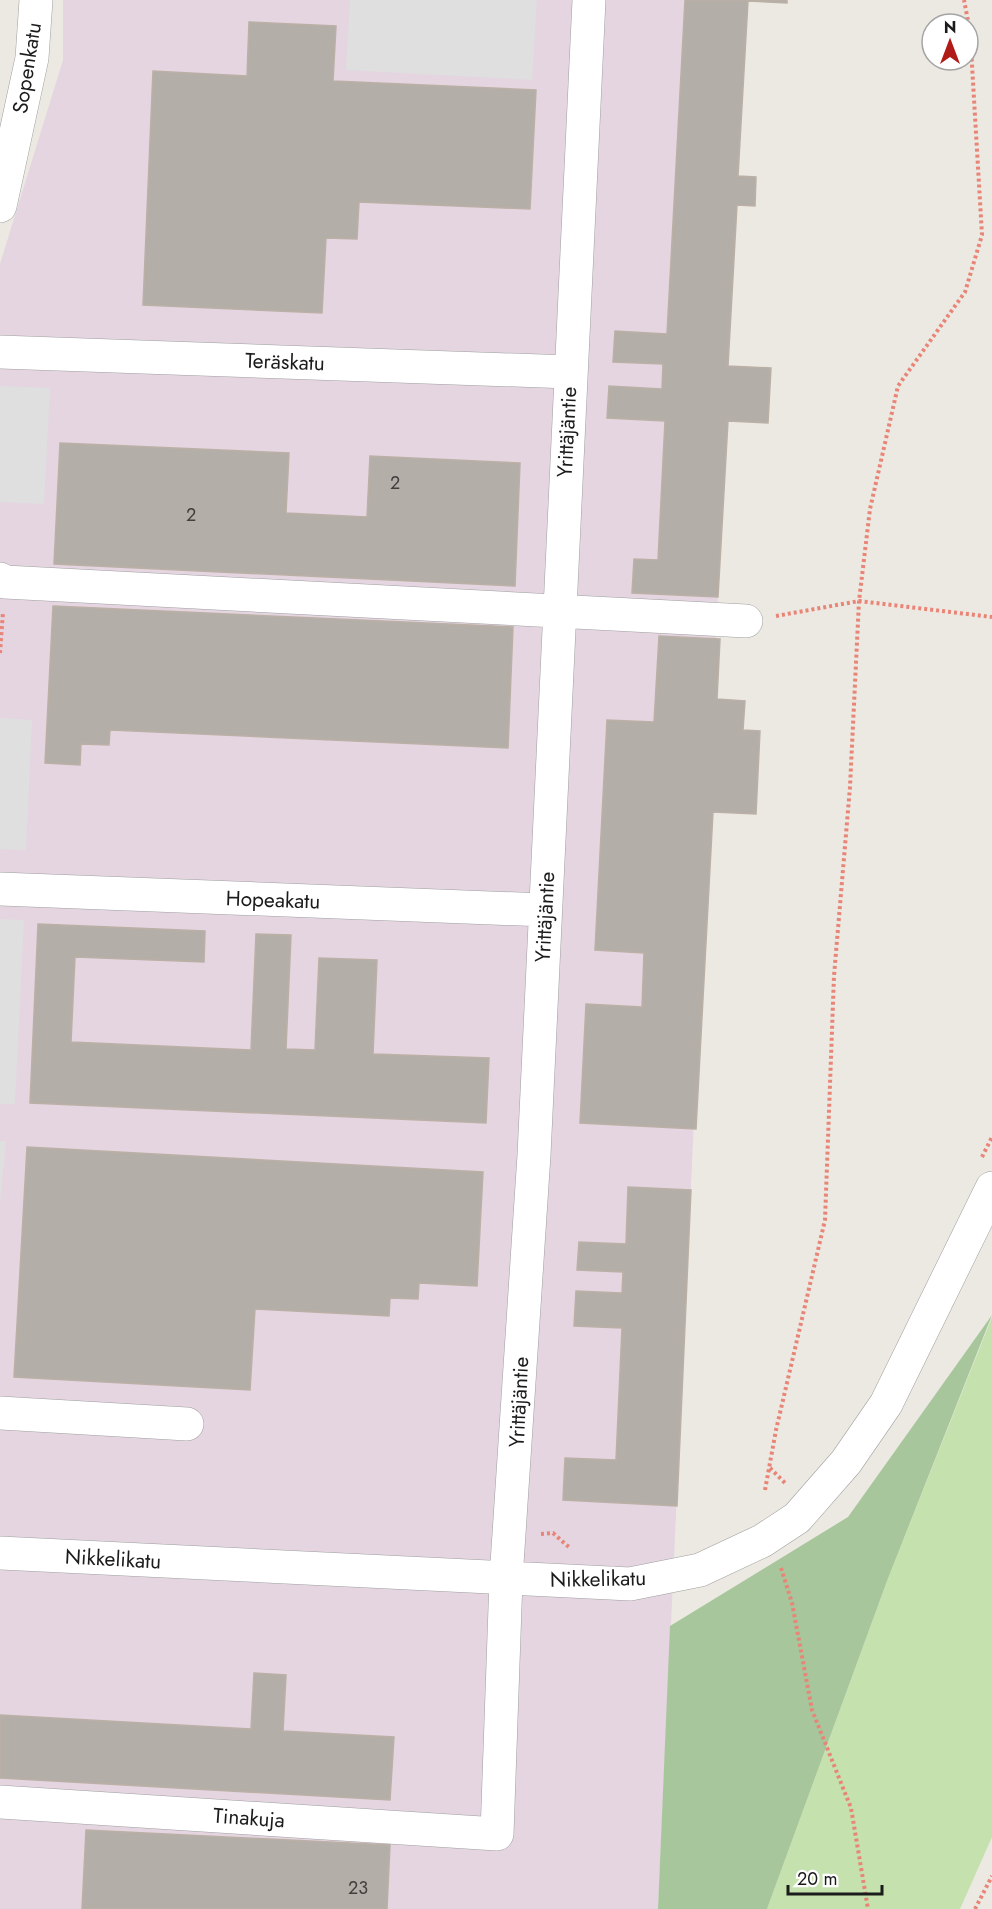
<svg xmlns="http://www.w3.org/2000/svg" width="992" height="1909" viewBox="0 0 992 1909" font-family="Jost,sans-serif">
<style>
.industrial{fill:#e4d5e1}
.grass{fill:#c5e1ad}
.forest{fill:#a7c69c}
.parking{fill:#dfdfdf}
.building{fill:#b4aea8;stroke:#bbb0a6;stroke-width:1.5}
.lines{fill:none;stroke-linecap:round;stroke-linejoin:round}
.minor-casing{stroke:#9f9f9f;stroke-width:34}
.path{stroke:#e88577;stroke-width:4;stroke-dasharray:3 3;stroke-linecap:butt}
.minor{stroke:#fff;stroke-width:33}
.labels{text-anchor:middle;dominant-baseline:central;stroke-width:5;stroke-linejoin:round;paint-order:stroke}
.number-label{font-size:18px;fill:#41403e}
.street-label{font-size:21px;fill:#1b1b1b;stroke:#fff}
</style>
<rect width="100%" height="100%" fill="#ece9e2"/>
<path class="industrial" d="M 63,0 L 745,0 L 658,1909 L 0,1909 L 0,264 L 63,60 Z"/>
<path class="grass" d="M 992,1317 L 992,1837 L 960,1909 L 767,1909 L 887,1581 Z"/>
<path class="forest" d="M 992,1315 L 887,1581 L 767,1909 L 658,1909 L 670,1626 L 848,1517 Z"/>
<path class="parking" d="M 350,0 L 537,0 L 532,80 L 346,70 Z
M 0,386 L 50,388 L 44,504 L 0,502 Z
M 0,718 L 32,720 L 26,850 L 0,849 Z
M 0,919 L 24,920 L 15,1104 L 0,1104 Z
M 0,1141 L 6,1141 L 0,1203 Z"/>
<path class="building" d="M 685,0 L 787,0 L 787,3 L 748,1 L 738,176 L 756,177 L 755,206 L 737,205 L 728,366 L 771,368 L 768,423 L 728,421 L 718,597 L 632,593 L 634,559 L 658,560 L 665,421 L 607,418 L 609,386 L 662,389 L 663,364 L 613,362 L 615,331 L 667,334 Z
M 249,22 L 336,26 L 333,81 L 536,90 L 530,209 L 359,202 L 357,239 L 326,238 L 322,313 L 143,305 L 153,71 L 247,76 Z
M 60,443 L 289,453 L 286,513 L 367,517 L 370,456 L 520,463 L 515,586 L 54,564 Z
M 53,606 L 513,627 L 508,748 L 110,730 L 109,745 L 81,744 L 80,765 L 45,763 Z
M 659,636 L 720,639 L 717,699 L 745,701 L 743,730 L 760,731 L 756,814 L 713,812 L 696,1129 L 580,1123 L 586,1004 L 642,1007 L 644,953 L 595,950 L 607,720 L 654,722 Z
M 38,924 L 205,931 L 204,962 L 75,957 L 71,1042 L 251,1050 L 256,934 L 291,935 L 286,1049 L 315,1050 L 319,958 L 377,960 L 373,1054 L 489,1058 L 486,1123 L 30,1103 Z
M 27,1147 L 483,1172 L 477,1286 L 419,1283 L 418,1299 L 390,1298 L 389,1316 L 255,1309 L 250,1390 L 14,1377 Z
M 628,1187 L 691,1190 L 677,1506 L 563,1500 L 565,1458 L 616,1460 L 622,1328 L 574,1326 L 576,1291 L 622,1293 L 623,1272 L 577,1270 L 579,1242 L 626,1244 Z
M 254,1673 L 286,1675 L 283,1731 L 394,1737 L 390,1800 L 0,1778 L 0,1715 L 251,1729 Z
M 86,1830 L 390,1845 L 387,1909 L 82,1909 Z"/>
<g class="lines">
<defs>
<path id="minor" d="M 0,206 L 32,58 L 36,0
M 0,352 L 570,372
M 0,579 L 5,582 L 746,621
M 0,889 L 545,910
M 0,1413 L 187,1424
M 0,1553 L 630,1584 L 700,1570 L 762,1541 L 797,1518 L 846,1462 L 886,1404 L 992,1188
M 0,1802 L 497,1834 L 506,1579 L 534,1155 L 589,0"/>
</defs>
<use href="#minor" class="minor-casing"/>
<path class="path" d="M 776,616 L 859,601 L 992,617
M 0,653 L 3,612
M 982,1157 L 992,1137
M 770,1468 L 786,1484
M 765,1490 L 776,1430 L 825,1220 L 834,976 L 850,787 L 859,601 L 870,509 L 898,386 L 965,292 L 982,235 L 970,31 L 964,0
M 541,1534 L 553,1533 L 570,1548
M 781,1568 L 792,1603 L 812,1710 L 851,1808 L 868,1909
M 975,1909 L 992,1876"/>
<use href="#minor" class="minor"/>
</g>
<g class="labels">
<g class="number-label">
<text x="395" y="483">2</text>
<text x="191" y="515">2</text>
<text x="358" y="1888">23</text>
</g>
<g class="street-label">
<text transform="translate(27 68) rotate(-81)">Sopenkatu</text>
<text transform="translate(285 362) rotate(2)">Teräskatu</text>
<text transform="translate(567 432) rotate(-87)">Yrittäjäntie</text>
<text transform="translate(273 900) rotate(2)">Hopeakatu</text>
<text transform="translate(545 917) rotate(-87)">Yrittäjäntie</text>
<text transform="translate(519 1402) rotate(-87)">Yrittäjäntie</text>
<text transform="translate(113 1559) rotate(3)">Nikkelikatu</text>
<text transform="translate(598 1579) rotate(-1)">Nikkelikatu</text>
<text transform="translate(249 1818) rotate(4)">Tinakuja</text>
</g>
</g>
<g transform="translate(950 42)"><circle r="28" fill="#ffffff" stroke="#a4a4a4" stroke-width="1.5"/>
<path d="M0-4.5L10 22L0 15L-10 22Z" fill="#b01b17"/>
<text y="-9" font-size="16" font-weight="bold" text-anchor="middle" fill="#1b1b1b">N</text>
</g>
<path d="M788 1885v9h94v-9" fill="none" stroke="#1b1b1b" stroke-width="3"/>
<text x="797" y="1885" font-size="18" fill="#1b1b1b" stroke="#ffffff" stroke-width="4.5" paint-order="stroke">20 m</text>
</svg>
